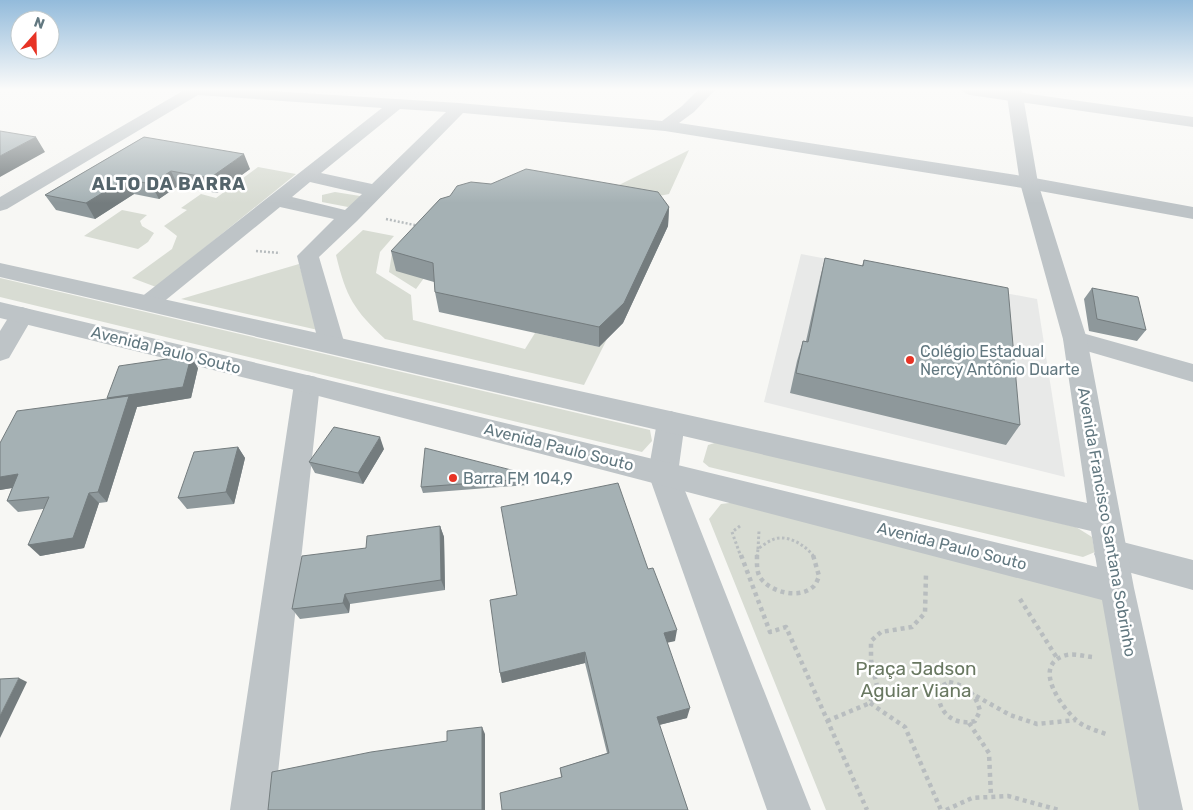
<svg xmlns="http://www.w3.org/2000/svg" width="1193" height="810" viewBox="0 0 1193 810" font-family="Rubik,sans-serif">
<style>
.built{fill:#e8e9e8}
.green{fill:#d8dcd3}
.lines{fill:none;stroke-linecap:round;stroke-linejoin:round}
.path-far2{stroke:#b8bdbf;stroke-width:2.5;stroke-dasharray:2 2;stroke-linecap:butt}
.path-far1{stroke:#b8bdbf;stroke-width:3;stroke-dasharray:2.5 2.5;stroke-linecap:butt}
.path{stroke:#b8bdbf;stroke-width:4.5;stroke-dasharray:4 4;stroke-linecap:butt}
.minor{fill:#bec4c7;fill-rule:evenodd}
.tertiary{fill:#bec4c7;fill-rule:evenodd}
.wall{fill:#8e989b}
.shaded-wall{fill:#747c7e}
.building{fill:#a5b1b4;stroke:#747c7e}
.poi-dot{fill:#e73325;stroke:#fff;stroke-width:2}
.labels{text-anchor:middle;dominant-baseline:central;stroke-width:5;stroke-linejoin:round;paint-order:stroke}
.street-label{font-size:16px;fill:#627880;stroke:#fff}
.poi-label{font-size:16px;fill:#627880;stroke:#fff;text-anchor:start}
.far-district-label{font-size:18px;font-weight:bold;letter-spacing:1px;fill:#54646b;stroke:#fff}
.near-park-label{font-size:19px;fill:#697861;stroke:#fff}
</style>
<rect width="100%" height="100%" fill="#f7f7f4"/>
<path class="built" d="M 801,254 L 1037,299 L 1065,477 L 764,402 Z"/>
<path class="green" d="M 689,150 L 669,194 L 630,202 L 595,197 Z
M 258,167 L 296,174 L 156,287 L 132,278 L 172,249 L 177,236 L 164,226 L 187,210 L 181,208 L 201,194 L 216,198 Z
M 335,192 L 360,196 L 362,198 L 348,207 L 322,202 L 322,195 Z
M 122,210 L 147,215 L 140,221 L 142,226 L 154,233 L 148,242 L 138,249 L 84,236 Z
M 363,230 L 394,236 L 380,252 L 376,273 L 411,295 L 413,320 L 525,349 L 535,333 L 599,347 L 607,339 L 584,385 L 385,339 C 354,310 346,297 336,255 Z
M 392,253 L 424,278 L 416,289 L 389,272 Z
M 299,264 L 318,330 L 181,299 Z
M 0,278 L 650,430 L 652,441 L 642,452 L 0,297 Z
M 718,442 L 1076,527 L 1092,537 L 1095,552 L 1083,557 L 709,467 L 703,462 L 708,445 Z
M 746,501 L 1111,595 L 1149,810 L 826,810 L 709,519 L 721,504 Z"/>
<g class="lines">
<path class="path-far2" d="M 386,219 L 419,226
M 256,251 L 280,253"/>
<path class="path-far1" d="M 740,526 L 732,532 L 741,557
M 758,549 L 759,531
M 757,557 L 758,549 C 762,546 767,542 772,540 C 786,533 806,545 814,557"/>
<path class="path" d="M 741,555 L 770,632 L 786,627 L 867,810
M 757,555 C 757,565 756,574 763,581 C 774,593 801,599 814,586 C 816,584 818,579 819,576 L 813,555
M 1020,599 L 1057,658
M 1092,657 C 1082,656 1071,652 1061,657 C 1034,669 1062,707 1075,719 C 1083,727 1095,730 1106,734
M 949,682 C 966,685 976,694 980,711 L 975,721 C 953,727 934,710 940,687 Z
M 976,696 L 1010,715 L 1037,724 L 1076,720
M 870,703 L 905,727 L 941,810
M 827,721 L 870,703 L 877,686 L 871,660 L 871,641 L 881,632 L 912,627 L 925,613 L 926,574
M 969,723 L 989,753 L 991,797
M 946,810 L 972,798 L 1008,796 L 1059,810"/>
<path class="minor" d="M 179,90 L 256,90 L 459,103 L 662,121 L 682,106 L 698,90 L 715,90 L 694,112 L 679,123 L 1029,177 L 1193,207 L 1193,219 L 1029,189 L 665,131 L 463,113 L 357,221 L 319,257 L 345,345 L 341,351 L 332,353 L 323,351 L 319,345 L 297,256 L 334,219 L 280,207 L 156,308 L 148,310 L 140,308 L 136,303 L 140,298 L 382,108 L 198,95 L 7,209 L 0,211 L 0,197 L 181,92 ZM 400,109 L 446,112 L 372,184 L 321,173 ZM 310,182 L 362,194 L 345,210 L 292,197 Z
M 962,90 L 1002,90 L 1193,117 L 1193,127 L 970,95 L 965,93 Z
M 22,307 L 31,310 L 34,315 L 9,358 L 0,361 L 0,331 L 13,310 Z
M 1075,331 L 1193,364 L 1193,382 L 1066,345 L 1063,339 L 1066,333 Z
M 307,375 L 316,377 L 320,384 L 274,810 L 230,810 L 294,384 L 298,377 Z
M 671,411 L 681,415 L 685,422 L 678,473 L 811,810 L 767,810 L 648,473 L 657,422 L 661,415 Z
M 1111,539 L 1193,560 L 1193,590 L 1099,564 L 1094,554 L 1099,544 Z"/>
<path class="tertiary" d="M 1006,90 L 1022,90 L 1038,183 L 1087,339 L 1134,588 L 1183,810 L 1139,810 L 1102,600 L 307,393 L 0,318 L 0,302 L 307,375 L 1097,567 L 1091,531 L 0,277 L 0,263 L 1087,503 L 1063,339 L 1020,183 Z"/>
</g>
<path class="wall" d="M 144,137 L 250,169 L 217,193 L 178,186 L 159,199 L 134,194 L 95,219 L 56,210 L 45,195 Z
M 669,207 L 668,226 L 623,323 L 599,347 L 439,312 L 435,292 L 434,282 L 396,271 L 391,251 Z
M 825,258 L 862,266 L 864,260 L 1020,425 L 1006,445 L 790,393 L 797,361 L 803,341 L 806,341 L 820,278 Z
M 1092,288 L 1146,330 L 1137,341 L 1089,331 L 1084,299 Z
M 198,368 L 191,398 L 137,407 L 107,502 L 99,503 L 84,548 L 40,556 L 43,509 L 18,512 L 7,501 L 12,488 L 0,490 L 0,443 L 108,399 Z
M 238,447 L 245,458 L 234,504 L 187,509 L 178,498 Z
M 384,449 L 363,484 L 315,473 L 309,462 Z
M 527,474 L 528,485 L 423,493 L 421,487 Z
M 440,526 L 444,537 L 445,590 L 350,604 L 349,613 L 300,619 L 292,609 L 366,548 Z
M 648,569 L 675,641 L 667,642 L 687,718 L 659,725 L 688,810 L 561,777 L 560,768 L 607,753 L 585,663 L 502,683 L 500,673 Z"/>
<path class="shaded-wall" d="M 36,137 L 45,152 L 0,177 L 0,156 Z
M 244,154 L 250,169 L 217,193 L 210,178 Z
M 171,171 L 178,186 L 159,199 L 151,184 Z
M 125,179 L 134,194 L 95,219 L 86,203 Z
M 669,207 L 668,226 L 623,323 L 599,347 L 599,327 Z
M 191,357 L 198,368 L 191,398 L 137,407 L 107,502 L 98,492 L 107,398 Z
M 380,437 L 384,449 L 363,484 L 358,473 Z
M 238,447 L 245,458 L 234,504 L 226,492 Z
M 18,474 L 29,485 L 0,490 L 0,477 Z
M 89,493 L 99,503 L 84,548 L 40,556 L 28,545 Z
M 440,526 L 444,537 L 445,590 L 441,580 Z
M 345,594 L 350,604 L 349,613 L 343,603 Z
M 677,630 L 675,641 L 662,644 L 664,633 Z
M 585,652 L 585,663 L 502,683 L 500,673 Z
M 19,678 L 27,682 L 0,738 L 0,716 Z
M 690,708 L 687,718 L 655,726 L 657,717 Z
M 482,727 L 485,734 L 485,810 L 482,810 Z"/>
<path class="building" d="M 0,131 L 36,137 L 0,156 Z
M 144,137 L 244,154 L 210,178 L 171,171 L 151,184 L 125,179 L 86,203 L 45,195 Z
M 526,169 L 658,192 L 669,207 L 624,303 L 599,327 L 435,292 L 433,263 L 391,251 L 440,199 L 450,196 L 457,186 L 471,182 L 491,184 Z
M 825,258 L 863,266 L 864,260 L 1008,288 L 1020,425 L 796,373 L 803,341 L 808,342 Z
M 1092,288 L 1138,297 L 1146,330 L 1097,319 Z
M 187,356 L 191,357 L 183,387 L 107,398 L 119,366 Z
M 129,396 L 98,492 L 89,493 L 73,538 L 28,545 L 49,497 L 7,501 L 18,474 L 0,477 L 0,443 L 17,411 Z
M 334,427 L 380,437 L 358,473 L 309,462 Z
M 238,447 L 226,492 L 178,498 L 194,452 Z
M 425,448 L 527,474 L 527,479 L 421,487 Z
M 618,483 L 648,569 L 653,568 L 677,630 L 664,633 L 690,708 L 657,717 L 688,810 L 502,810 L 500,793 L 562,777 L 560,768 L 609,753 L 585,652 L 500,673 L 490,600 L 517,595 L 501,507 Z
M 440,526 L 441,580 L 345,594 L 343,603 L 292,609 L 302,556 L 366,548 L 367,536 Z
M 19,678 L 0,716 L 0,679 Z
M 482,727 L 482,810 L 268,810 L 272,772 L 371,752 L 447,741 L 447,731 Z"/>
<linearGradient id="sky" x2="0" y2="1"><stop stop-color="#93bbdb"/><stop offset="0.44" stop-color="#fbfbfa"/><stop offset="1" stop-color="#fbfbfa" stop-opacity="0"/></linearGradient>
<rect width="1193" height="203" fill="url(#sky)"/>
<g class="poi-dot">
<circle cx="910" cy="360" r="5"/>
<circle cx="453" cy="478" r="5"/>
</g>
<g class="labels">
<g class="street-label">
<text transform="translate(166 350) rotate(14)">Avenida Paulo Souto</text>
<text transform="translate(559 447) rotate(14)">Avenida Paulo Souto</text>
<text transform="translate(1107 522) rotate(80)">Avenida Francisco Santana Sobrinho</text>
<text transform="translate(952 546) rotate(14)">Avenida Paulo Souto</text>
</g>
<g class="poi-label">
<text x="920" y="351">Colégio Estadual<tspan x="920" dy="18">Nercy Antônio Duarte</tspan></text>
<text x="463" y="478">Barra FM 104,9</text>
</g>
<g class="far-district-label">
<text x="169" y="184">ALTO DA BARRA</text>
</g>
<g class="near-park-label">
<text x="916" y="668">Praça Jadson<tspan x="916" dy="22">Aguiar Viana</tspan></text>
</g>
</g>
<g transform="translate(35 35) rotate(20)"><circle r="24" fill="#ffffff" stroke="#c0c9cc"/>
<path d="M0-4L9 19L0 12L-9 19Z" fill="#e73325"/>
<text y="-8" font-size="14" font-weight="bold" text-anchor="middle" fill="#627880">N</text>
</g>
</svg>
